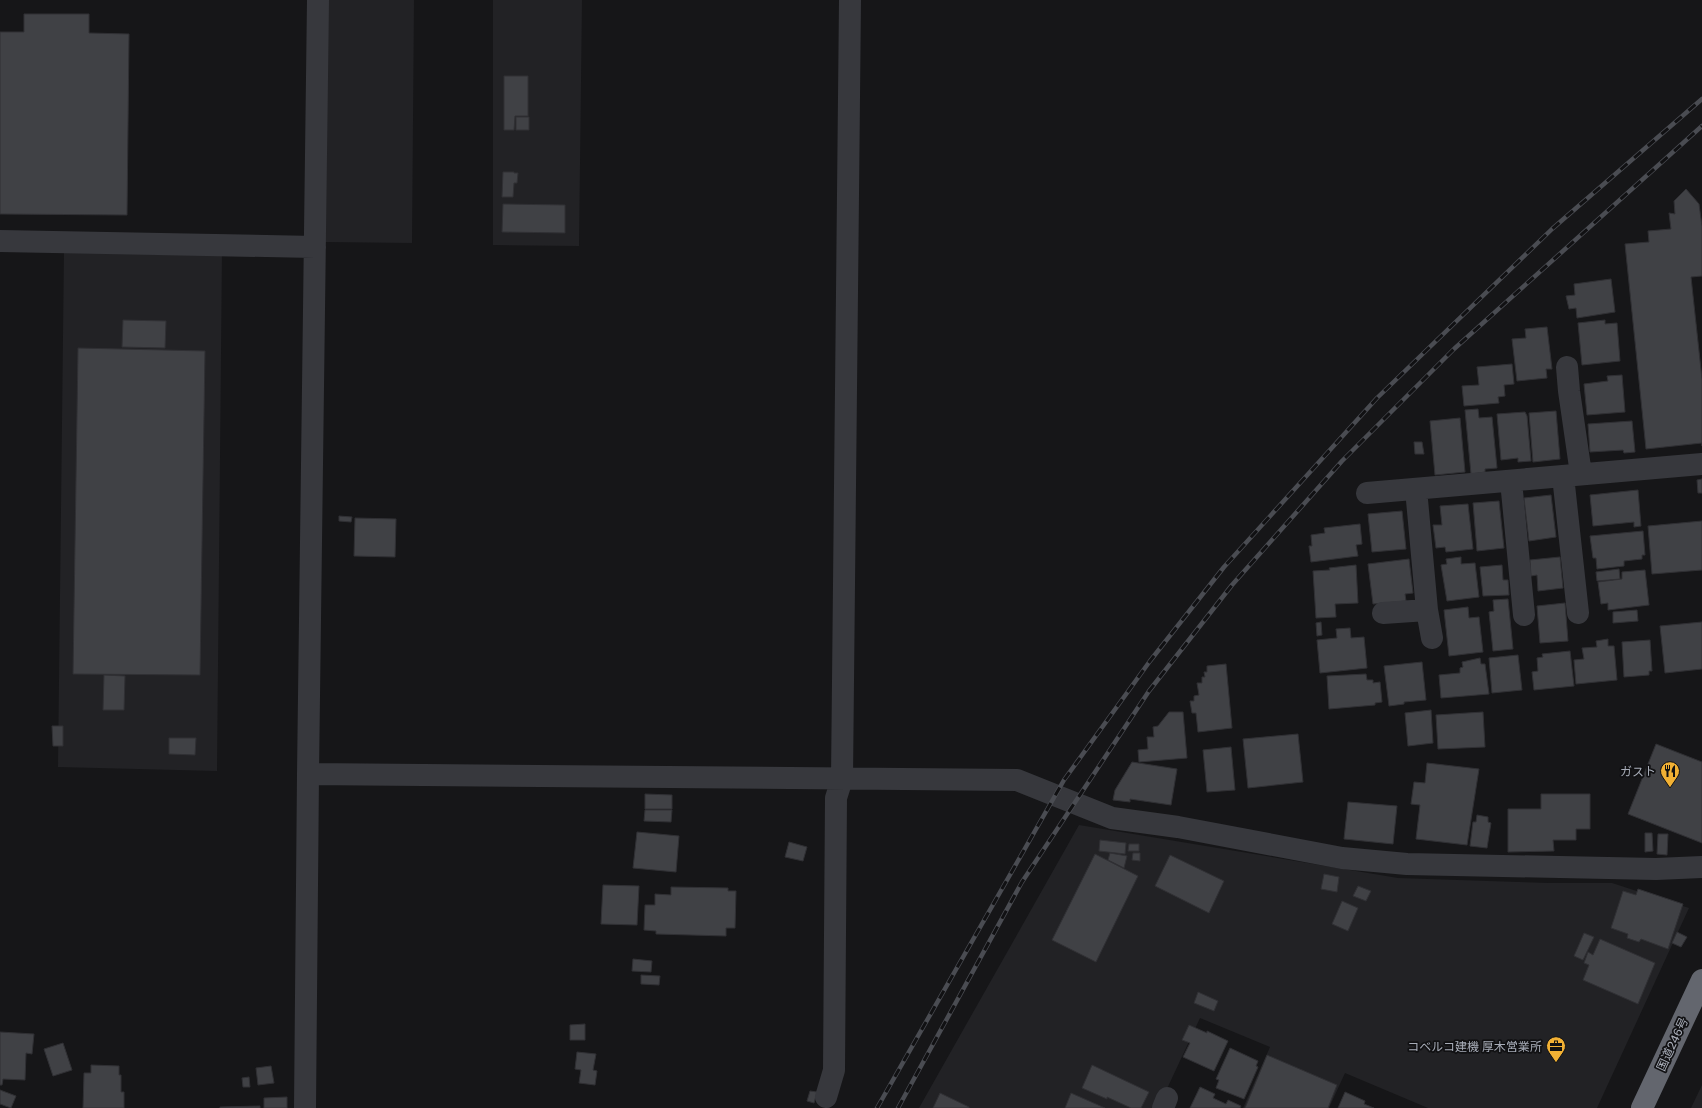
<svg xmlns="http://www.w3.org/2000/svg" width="1702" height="1108" viewBox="0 0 1702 1108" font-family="'Golos Text','Noto Sans JP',sans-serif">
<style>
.built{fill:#222225}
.building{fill:#404145;stroke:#303034}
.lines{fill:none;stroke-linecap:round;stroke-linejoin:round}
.minor{stroke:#37383d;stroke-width:22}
.highway{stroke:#63666e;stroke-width:22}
.rail-casing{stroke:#4a4c52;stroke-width:4.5}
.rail{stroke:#111113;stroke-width:3;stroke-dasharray:9;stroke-linecap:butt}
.labels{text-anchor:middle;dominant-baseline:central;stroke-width:3.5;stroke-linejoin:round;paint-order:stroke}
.poi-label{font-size:12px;fill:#a8adb8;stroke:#111113;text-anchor:end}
.street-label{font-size:12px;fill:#a8adb8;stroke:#111113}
</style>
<rect width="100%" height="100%" fill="#161618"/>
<path class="built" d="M 328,0 L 414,0 L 412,243 L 325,242 Z
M 493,0 L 582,0 L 579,246 L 493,245 Z
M 64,250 L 222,251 L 217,771 L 58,767 Z
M 1079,825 L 1398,878 L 1549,883 L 1612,883 L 1689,908 L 1597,1108 L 1428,1108 L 1345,1073 L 1329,1108 L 1243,1108 L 1270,1047 L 1200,1018 L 1158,1108 L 919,1108 Z
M 1702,1085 L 1702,1108 L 1691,1108 Z"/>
<path class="building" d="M 24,14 L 89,14 L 89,33 L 129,34 L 127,215 L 0,214 L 0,32 L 24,32 Z
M 504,76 L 528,76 L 528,116 L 515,116 L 514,130 L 504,130 Z
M 516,117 L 529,117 L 529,130 L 516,130 Z
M 503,172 L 514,172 L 514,173 L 518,173 L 517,183 L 514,183 L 513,197 L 502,197 Z
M 1686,189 L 1699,204 L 1702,226 L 1702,276 L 1691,277 L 1702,379 L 1702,446 L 1702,443 L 1646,449 L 1625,244 L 1649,242 L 1648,231 L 1671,229 L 1669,213 L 1675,214 L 1674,201 Z
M 503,204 L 565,205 L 565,233 L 502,232 Z
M 1611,279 L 1615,312 L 1577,318 L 1576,308 L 1569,309 L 1566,296 L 1575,295 L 1574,284 Z
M 123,320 L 166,321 L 165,348 L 122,347 Z
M 1605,320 L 1605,324 L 1617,323 L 1620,361 L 1582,365 L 1578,323 Z
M 1547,327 L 1552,369 L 1546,369 L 1547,378 L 1517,381 L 1512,339 L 1526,338 L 1525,329 Z
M 78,348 L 205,351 L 200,675 L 73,674 Z
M 1512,364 L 1514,384 L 1504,385 L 1505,396 L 1498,397 L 1499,403 L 1464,406 L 1462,386 L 1479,385 L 1477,367 Z
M 1622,375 L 1625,412 L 1587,415 L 1584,384 L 1608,381 L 1607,376 Z
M 1478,409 L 1479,418 L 1492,417 L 1497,468 L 1485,469 L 1485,472 L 1471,474 L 1465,410 Z
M 1556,411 L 1560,459 L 1533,462 L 1529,413 Z
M 1525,412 L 1527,416 L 1531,461 L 1518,462 L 1518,458 L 1501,460 L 1497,414 Z
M 1460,418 L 1465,472 L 1435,475 L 1430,421 Z
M 1632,421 L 1635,452 L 1624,453 L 1623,450 L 1590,452 L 1588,424 Z
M 1414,442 L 1422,442 L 1424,454 L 1415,454 Z
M 1702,479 L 1702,493 L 1698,493 L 1697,480 Z
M 1638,490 L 1641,526 L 1634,527 L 1634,522 L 1593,526 L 1590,495 Z
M 1551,495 L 1556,537 L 1529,541 L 1524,498 Z
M 1499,501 L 1504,548 L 1477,551 L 1473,503 Z
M 1468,504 L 1473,549 L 1446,552 L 1445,547 L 1436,548 L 1433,525 L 1442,525 L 1440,506 Z
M 1402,511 L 1406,549 L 1372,552 L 1368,514 Z
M 339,516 L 352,517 L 351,522 L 339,521 Z
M 355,518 L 396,519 L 395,557 L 354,556 Z
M 1702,521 L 1702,570 L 1652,574 L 1648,526 Z
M 1360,524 L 1362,544 L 1356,545 L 1358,556 L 1311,562 L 1309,546 L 1312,546 L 1311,535 L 1325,533 L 1324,528 Z
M 1643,531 L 1645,555 L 1642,555 L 1642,559 L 1624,561 L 1624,566 L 1597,569 L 1596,558 L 1593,558 L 1590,536 Z
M 1461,557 L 1461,564 L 1475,563 L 1479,597 L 1447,601 L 1441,565 L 1447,564 L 1446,559 Z
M 1560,557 L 1563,588 L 1538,591 L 1537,575 L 1531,576 L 1530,560 Z
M 1409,559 L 1413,593 L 1405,594 L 1406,601 L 1373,604 L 1368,564 Z
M 1356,565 L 1358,603 L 1335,604 L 1336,617 L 1316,618 L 1313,571 L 1330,570 L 1329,568 Z
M 1502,565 L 1503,580 L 1508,580 L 1509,595 L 1483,596 L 1480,567 Z
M 1619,569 L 1620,579 L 1597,581 L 1596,572 Z
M 1645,570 L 1649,605 L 1608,610 L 1608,603 L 1601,604 L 1598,582 L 1622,579 L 1622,572 Z
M 1508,599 L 1513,649 L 1493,651 L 1489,612 L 1494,611 L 1493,600 Z
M 1565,603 L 1568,641 L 1540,643 L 1537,606 Z
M 1468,607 L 1469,618 L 1479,617 L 1483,652 L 1449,656 L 1444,610 Z
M 1637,610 L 1638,621 L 1613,623 L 1613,612 Z
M 1321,622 L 1322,635 L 1317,636 L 1316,623 Z
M 1702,622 L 1702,669 L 1665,673 L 1660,626 Z
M 1350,628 L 1351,638 L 1364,637 L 1367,668 L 1320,673 L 1317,640 L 1337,638 L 1336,629 Z
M 1608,639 L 1608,646 L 1614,646 L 1617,680 L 1576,684 L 1574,660 L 1584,659 L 1582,648 L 1597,647 L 1596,641 Z
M 1650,640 L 1652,671 L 1649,671 L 1649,675 L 1624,677 L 1622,642 Z
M 1570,651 L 1574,686 L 1534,690 L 1532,672 L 1538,671 L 1537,658 L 1543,657 L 1542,654 Z
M 1518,655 L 1522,690 L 1492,693 L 1489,658 Z
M 1480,658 L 1481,664 L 1485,664 L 1489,694 L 1441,698 L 1439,675 L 1460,673 L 1460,668 L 1463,667 L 1462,662 Z
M 1422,662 L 1426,700 L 1404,702 L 1404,704 L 1389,706 L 1384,666 Z
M 1226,664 L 1232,728 L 1198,732 L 1196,713 L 1192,713 L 1190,701 L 1194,701 L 1194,696 L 1199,695 L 1197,683 L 1202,683 L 1202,677 L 1205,677 L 1204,672 L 1207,672 L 1207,666 Z
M 1366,674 L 1367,680 L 1373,680 L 1373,683 L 1380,682 L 1382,702 L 1375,703 L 1375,705 L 1329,709 L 1327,676 Z
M 104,675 L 125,676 L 124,710 L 103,710 Z
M 1431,710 L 1433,743 L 1408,746 L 1405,713 Z
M 1169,712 L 1183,712 L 1187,758 L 1139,762 L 1138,750 L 1148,749 L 1147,737 L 1154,737 L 1153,727 L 1158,726 Z
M 1483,712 L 1485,747 L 1438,749 L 1436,715 Z
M 52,726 L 63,726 L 63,746 L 53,746 Z
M 1298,734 L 1303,782 L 1248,788 L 1243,739 Z
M 169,738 L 196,738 L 195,755 L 169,754 Z
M 1656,744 L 1702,762 L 1702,843 L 1628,814 Z
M 1231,747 L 1235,790 L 1207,792 L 1203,750 Z
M 1132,762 L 1177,769 L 1171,805 L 1130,799 L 1130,802 L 1113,800 L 1115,790 Z
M 1427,763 L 1479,769 L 1467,845 L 1416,839 L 1420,805 L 1411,804 L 1414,782 L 1425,783 Z
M 645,794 L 672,795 L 672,809 L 645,809 Z
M 1541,794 L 1590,794 L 1590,829 L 1576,829 L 1576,840 L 1553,840 L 1554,851 L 1508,852 L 1508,809 L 1541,809 Z
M 1348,802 L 1397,806 L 1393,844 L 1344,839 Z
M 645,810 L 672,810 L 671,822 L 644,821 Z
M 1477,815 L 1488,817 L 1488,822 L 1491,823 L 1487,848 L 1470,846 L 1473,822 L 1476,822 Z
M 637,832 L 679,836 L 676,872 L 633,868 Z
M 1645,833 L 1652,833 L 1653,851 L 1645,852 Z
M 1658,834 L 1668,834 L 1667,855 L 1657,854 Z
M 1100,840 L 1126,843 L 1125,854 L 1099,851 Z
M 789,842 L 807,847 L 803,861 L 785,857 Z
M 1129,844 L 1139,844 L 1139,851 L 1128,851 Z
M 1110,853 L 1127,856 L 1124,868 L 1108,860 Z
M 1133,853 L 1140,853 L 1140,861 L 1132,860 Z
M 1095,854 L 1138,876 L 1096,962 L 1052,940 Z
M 1170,855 L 1224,881 L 1209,913 L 1155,886 Z
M 1324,874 L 1339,877 L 1337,892 L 1321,889 Z
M 603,885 L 639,886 L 637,925 L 601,924 Z
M 1358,886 L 1371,891 L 1366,901 L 1353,896 Z
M 671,887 L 728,888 L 728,891 L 736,891 L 735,928 L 726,928 L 726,936 L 656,934 L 656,931 L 644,930 L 645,905 L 655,905 L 655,894 L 671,895 Z
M 1638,889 L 1683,904 L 1668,949 L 1641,939 L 1639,942 L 1627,938 L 1628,934 L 1611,928 L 1623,891 L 1636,895 Z
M 1342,901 L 1358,908 L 1348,931 L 1332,924 Z
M 1677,932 L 1687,937 L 1681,947 L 1672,943 Z
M 1584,933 L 1594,937 L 1583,960 L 1574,956 Z
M 1600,939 L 1655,963 L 1638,1004 L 1583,980 L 1589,965 L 1584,963 L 1588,952 L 1593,955 Z
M 633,959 L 652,961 L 651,972 L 632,971 Z
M 641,975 L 660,976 L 659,985 L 641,984 Z
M 1198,992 L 1218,1001 L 1214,1011 L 1194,1003 Z
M 585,1024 L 585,1040 L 570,1040 L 570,1025 Z
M 1189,1025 L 1207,1033 L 1207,1031 L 1228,1041 L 1214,1071 L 1183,1057 L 1190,1043 L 1182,1040 Z
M 0,1032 L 34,1034 L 32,1054 L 26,1053 L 25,1080 L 3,1079 L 2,1085 L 0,1085 Z
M 63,1043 L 72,1070 L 53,1076 L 44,1049 Z
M 1230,1048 L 1258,1061 L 1256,1066 L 1258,1067 L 1244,1099 L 1216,1088 L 1219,1080 L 1216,1079 Z
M 577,1052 L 596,1054 L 593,1070 L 597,1071 L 595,1085 L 579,1083 L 581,1070 L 575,1069 Z
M 1267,1055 L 1337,1085 L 1328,1108 L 1245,1108 Z
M 91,1065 L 119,1066 L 119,1075 L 121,1075 L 121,1092 L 124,1092 L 124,1108 L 83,1108 L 84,1073 L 91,1073 Z
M 1092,1065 L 1149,1092 L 1141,1108 L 1131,1108 L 1107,1097 L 1107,1099 L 1082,1088 Z
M 271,1066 L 274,1083 L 258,1085 L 256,1068 Z
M 249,1077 L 250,1087 L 243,1087 L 242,1078 Z
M 1200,1087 L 1215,1094 L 1213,1098 L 1226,1104 L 1228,1100 L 1241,1106 L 1240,1108 L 1190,1108 Z
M 0,1090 L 16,1096 L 11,1108 L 0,1104 Z
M 810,1091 L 817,1092 L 814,1103 L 807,1101 Z
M 1345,1092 L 1365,1101 L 1364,1104 L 1374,1108 L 1338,1108 Z
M 940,1093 L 969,1107 L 969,1108 L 933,1108 Z
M 1071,1093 L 1105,1108 L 1065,1108 Z
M 287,1097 L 287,1108 L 264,1108 L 264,1098 Z
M 260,1106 L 260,1108 L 220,1108 L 220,1107 Z"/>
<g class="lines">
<path class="minor" d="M 318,0 L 308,774 L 1017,780 L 1112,818 L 1178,827 L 1342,858 L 1407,864 L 1656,869 L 1702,867
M 0,241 L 315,247
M 1567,367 L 1569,391 L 1581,474
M 1563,476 L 1578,613
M 1511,481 L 1524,615
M 1416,489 L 1427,610 L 1432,638
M 1367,493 L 1702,464
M 1383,613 L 1427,610
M 826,1097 L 834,1070 L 836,798 L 842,779 L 850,0
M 305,1108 L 308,774
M 1163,1108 L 1167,1098"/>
<path class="highway" d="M 1642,1108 L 1702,980"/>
<defs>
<path id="rail" d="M 877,1108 L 1064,780 L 1150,661 L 1224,567 L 1377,398 L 1552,229 L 1702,99
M 898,1108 L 1022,882 L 1149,691 L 1232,585 L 1342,461 L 1454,349 L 1702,126"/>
</defs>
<use href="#rail" class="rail-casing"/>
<use href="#rail" class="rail"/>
</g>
<defs>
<symbol id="restaurant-pin" viewBox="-11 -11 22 30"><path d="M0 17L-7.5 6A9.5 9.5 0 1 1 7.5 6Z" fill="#f2b134" stroke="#111113"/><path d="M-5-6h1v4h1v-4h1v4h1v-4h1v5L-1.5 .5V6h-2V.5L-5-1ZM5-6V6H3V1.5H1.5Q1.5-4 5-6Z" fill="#111"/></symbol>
<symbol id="office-pin" viewBox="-11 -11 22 30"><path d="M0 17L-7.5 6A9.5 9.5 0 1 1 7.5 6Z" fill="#f2b134" stroke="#111113"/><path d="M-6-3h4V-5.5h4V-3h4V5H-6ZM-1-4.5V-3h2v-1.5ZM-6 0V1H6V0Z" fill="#111"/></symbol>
</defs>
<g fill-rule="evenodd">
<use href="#restaurant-pin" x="1659" y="760" width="22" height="30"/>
<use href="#office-pin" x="1545" y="1035" width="22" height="30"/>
</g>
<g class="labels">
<g class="poi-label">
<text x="1656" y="771">ガスト</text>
<text x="1542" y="1046">コベルコ建機 厚木営業所</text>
</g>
<g class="street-label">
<text transform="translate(1672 1044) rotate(-65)">国道246号</text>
</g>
</g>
</svg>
